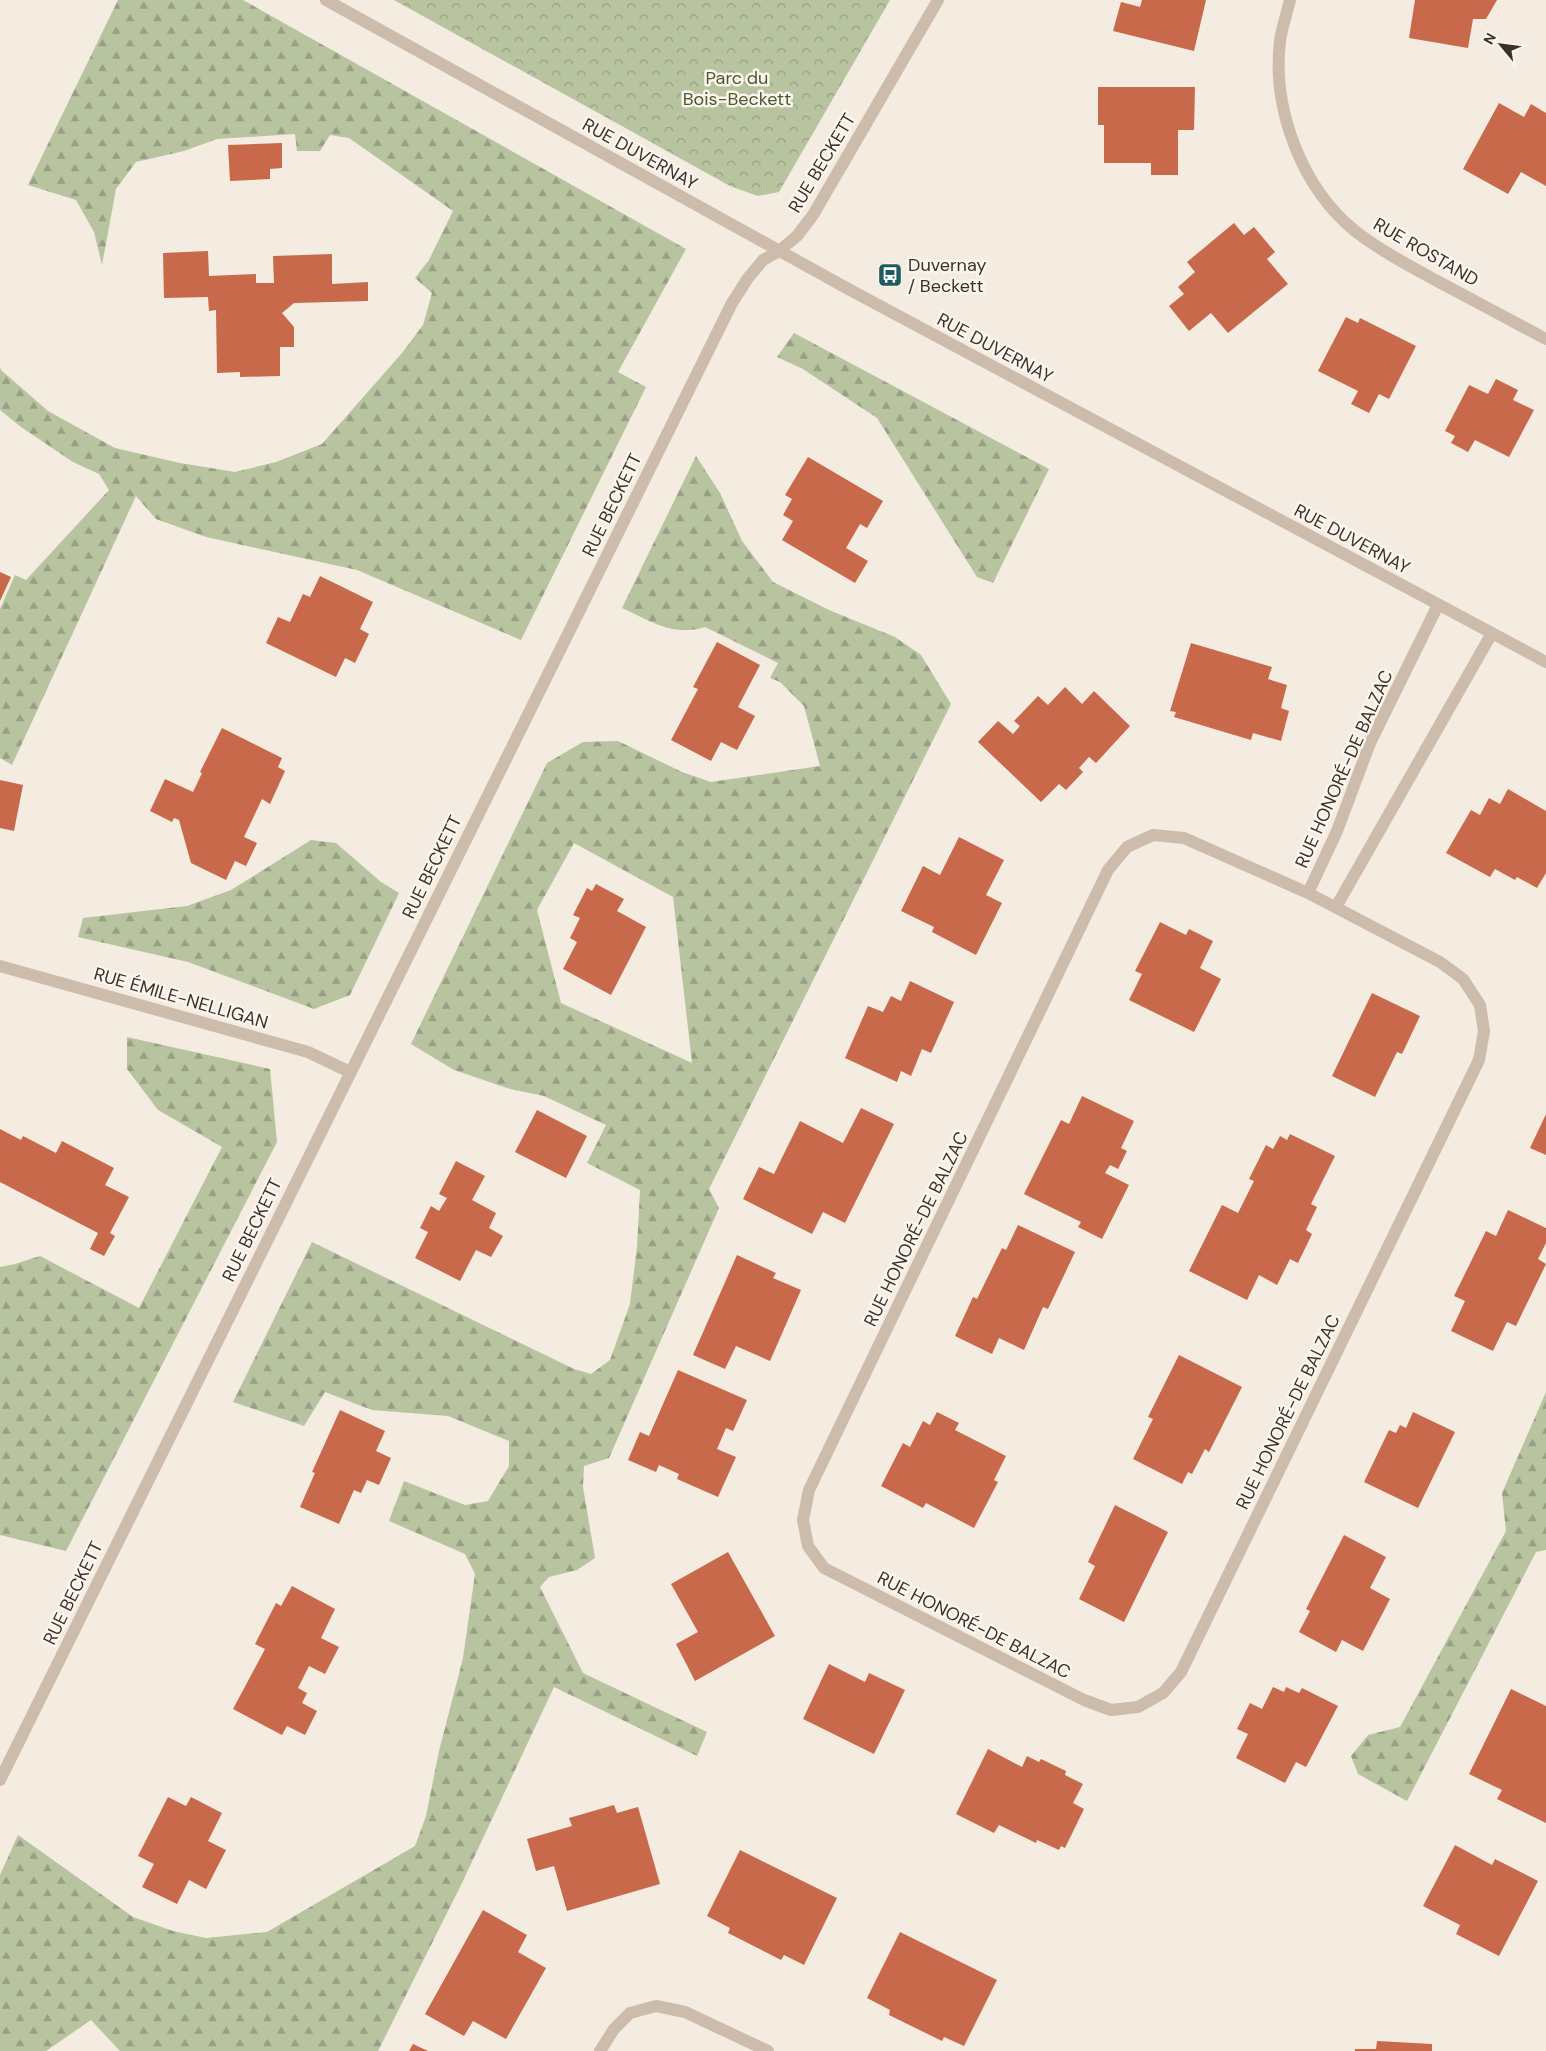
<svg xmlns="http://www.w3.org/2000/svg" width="1546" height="2051" viewBox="0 0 1546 2051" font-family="'DM Sans',sans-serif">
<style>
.forest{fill:url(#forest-firs);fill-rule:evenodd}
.park{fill:url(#park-crowns)}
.building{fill:#c8694b}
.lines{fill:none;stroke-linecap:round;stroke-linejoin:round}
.street{stroke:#cdbbac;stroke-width:12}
.labels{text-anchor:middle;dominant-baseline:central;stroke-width:5;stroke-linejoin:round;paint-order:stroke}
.park-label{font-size:18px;fill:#4a5a2e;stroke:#fbf5ee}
.street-label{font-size:18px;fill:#3b302b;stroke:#fbf5ee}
.poi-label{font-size:18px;fill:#3b302b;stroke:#fbf5ee;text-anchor:start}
</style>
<defs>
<pattern id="forest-firs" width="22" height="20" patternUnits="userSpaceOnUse" patternTransform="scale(1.25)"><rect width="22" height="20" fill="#b8c4a0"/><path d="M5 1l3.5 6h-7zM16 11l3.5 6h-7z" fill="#97a083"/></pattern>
<pattern id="park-crowns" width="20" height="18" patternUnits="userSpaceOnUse" patternTransform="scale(1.25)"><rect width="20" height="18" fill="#b8c4a0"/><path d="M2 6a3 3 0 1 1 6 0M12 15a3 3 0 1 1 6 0" fill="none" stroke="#97a083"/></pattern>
</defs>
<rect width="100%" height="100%" fill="#f4ebe1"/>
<path class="forest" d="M 118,0 L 243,0 L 686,249 L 618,372 L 646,387 L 521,640 L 357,570 L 206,537 L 156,519 L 136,496 L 12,765 L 0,758 L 0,609 L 15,575 L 26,580 L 109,490 L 99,474 L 73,462 L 21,427 L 0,410 L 0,367 L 1,370 L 48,411 L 115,448 L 180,463 L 235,472 L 276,462 L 322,444 L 402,353 L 423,325 L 432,293 L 415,278 L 429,260 L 453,211 L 349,138 L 330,135 L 320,151 L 297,151 L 295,134 L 217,139 L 184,151 L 136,162 L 116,189 L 102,265 L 94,232 L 76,200 L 28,185 Z
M 794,333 L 1049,469 L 993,583 L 977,577 L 877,418 L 803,369 L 777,357 Z
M 696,456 L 720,493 L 742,541 L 773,582 L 829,610 L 895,637 L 921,655 L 951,704 L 709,1189 L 719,1208 L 609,1458 L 584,1466 L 583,1487 L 595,1558 L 577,1570 L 549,1577 L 540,1587 L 583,1673 L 707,1732 L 697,1756 L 554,1687 L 461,1885 L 378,2051 L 120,2051 L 91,2020 L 46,2051 L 0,2051 L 0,1875 L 18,1835 L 133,1917 L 173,1931 L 206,1938 L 267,1932 L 415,1846 L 426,1816 L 439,1751 L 463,1658 L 475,1574 L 465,1554 L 389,1521 L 404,1481 L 465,1505 L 488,1501 L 509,1466 L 509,1441 L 448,1416 L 372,1410 L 325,1392 L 304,1426 L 233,1402 L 312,1242 L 574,1369 L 591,1374 L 610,1360 L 630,1304 L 637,1247 L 640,1190 L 587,1163 L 606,1125 L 544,1096 L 510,1089 L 454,1070 L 411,1044 L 547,763 L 583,742 L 618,741 L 682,772 L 711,782 L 820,766 L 804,706 L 780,682 L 770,678 L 778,663 L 705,627 C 672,637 651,621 622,608 ZM 574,843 L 673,897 L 692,1063 L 561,1003 L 537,910 Z
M 311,840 L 336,843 L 381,882 L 399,893 L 350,995 L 314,1009 L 188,962 L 78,937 L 83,918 L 187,906 L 231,890 Z
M 127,1037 L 270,1069 L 277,1142 L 66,1551 L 0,1535 L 0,1267 L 15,1264 L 40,1256 L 139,1308 L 222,1147 L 158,1110 L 127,1069 Z
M 1546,1392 L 1546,1550 L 1536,1552 L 1407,1801 L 1358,1774 L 1351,1756 L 1368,1735 L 1400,1727 L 1506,1531 L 1502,1493 Z"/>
<path class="park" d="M 394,0 L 890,0 L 779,192 L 758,196 L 730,186 Z"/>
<path class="building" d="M 1142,0 L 1206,0 L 1194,51 L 1113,31 L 1121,2 L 1140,7 Z
M 1415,0 L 1497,0 L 1486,19 L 1473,19 L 1468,48 L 1409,38 Z
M 1098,87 L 1195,87 L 1194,130 L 1178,130 L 1178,175 L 1151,175 L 1151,163 L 1104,163 L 1104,125 L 1098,125 Z
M 1499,103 L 1524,117 L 1531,104 L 1546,113 L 1546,186 L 1521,172 L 1508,194 L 1463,169 Z
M 282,143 L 282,168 L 270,169 L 270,179 L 230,181 L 228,145 Z
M 1234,223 L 1244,235 L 1254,227 L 1275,252 L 1267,259 L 1288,284 L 1228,333 L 1211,313 L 1189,331 L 1169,306 L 1184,294 L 1178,287 L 1195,272 L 1187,262 Z
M 208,251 L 209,276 L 256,274 L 256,283 L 274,283 L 273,256 L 332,254 L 332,284 L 368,282 L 368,301 L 294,303 L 282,313 L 294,327 L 294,347 L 280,347 L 280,376 L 240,377 L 240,372 L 217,373 L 216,310 L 209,311 L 208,297 L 164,298 L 163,253 Z
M 1346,317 L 1358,323 L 1360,318 L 1416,346 L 1389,399 L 1379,394 L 1369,413 L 1351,404 L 1358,391 L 1318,371 Z
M 1496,379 L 1518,390 L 1513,400 L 1534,410 L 1509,457 L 1475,440 L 1468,452 L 1451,443 L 1455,436 L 1445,431 L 1469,385 L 1488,394 Z
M 808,457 L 883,501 L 867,528 L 860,524 L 846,548 L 868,561 L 855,583 L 782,540 L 793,521 L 783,515 L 792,499 L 785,495 Z
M 0,572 L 11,577 L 0,601 Z
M 320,576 L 373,602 L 360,629 L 369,634 L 355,663 L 345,658 L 336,677 L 266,643 L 278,617 L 290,622 L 303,594 L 310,597 Z
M 717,642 L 760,665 L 738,707 L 755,716 L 737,750 L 721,742 L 711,761 L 671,740 L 698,689 L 693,687 Z
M 1191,643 L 1272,667 L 1268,679 L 1287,685 L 1281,708 L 1289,711 L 1281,741 L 1253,733 L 1251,740 L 1174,717 L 1176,712 L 1170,711 Z
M 1065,687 L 1082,704 L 1094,691 L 1130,726 L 1096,763 L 1089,757 L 1079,768 L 1083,772 L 1066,790 L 1059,784 L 1041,802 L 978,742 L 998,721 L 1013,734 L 1020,726 L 1014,721 L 1038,696 L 1048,705 Z
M 222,728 L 282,758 L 278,767 L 285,771 L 270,804 L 262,799 L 244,837 L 257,843 L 246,866 L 235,861 L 226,880 L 191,863 L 179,820 L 174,818 L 172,822 L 150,811 L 165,779 L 193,792 L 202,773 L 200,772 Z
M 0,780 L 23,785 L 14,831 L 0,828 Z
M 1508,789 L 1546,811 L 1546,873 L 1537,888 L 1517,877 L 1515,880 L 1495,869 L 1490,877 L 1446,853 L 1471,810 L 1480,815 L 1489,798 L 1500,804 Z
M 959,837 L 1004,860 L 986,895 L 1002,903 L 976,955 L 932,932 L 934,927 L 901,911 L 923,866 L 940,875 Z
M 596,884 L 624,899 L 617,911 L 646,927 L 611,995 L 563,969 L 577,942 L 570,938 L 580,918 L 573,915 L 587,888 L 592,891 Z
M 1160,922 L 1186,935 L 1189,929 L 1213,941 L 1200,968 L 1221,979 L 1194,1032 L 1129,1000 L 1142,974 L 1135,971 Z
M 910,981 L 954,1002 L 931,1053 L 922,1049 L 911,1076 L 901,1071 L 897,1082 L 845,1058 L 868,1006 L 883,1012 L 891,996 L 901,1001 Z
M 1372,993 L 1420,1016 L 1402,1054 L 1397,1052 L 1375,1097 L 1332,1076 Z
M 1082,1096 L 1134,1121 L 1121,1148 L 1127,1151 L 1118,1169 L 1110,1165 L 1105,1173 L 1129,1185 L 1102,1239 L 1078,1227 L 1081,1222 L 1024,1194 L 1061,1120 L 1069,1124 Z
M 861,1108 L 894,1124 L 845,1223 L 823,1212 L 812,1234 L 743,1199 L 759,1167 L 774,1174 L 800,1121 L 843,1143 Z
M 537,1110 L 587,1136 L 566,1178 L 515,1152 Z
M 1546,1114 L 1546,1155 L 1530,1148 Z
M 0,1129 L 21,1140 L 23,1136 L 56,1153 L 62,1141 L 114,1168 L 105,1185 L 129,1197 L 110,1233 L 115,1236 L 104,1256 L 90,1249 L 98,1233 L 0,1182 Z
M 1290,1134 L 1335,1156 L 1311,1204 L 1317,1207 L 1306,1230 L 1312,1234 L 1298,1263 L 1290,1259 L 1277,1285 L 1259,1275 L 1247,1300 L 1189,1271 L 1222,1205 L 1238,1213 L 1254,1181 L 1249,1179 L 1266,1145 L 1273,1149 L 1280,1136 L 1287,1140 Z
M 456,1161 L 485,1176 L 472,1200 L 496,1213 L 489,1228 L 503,1236 L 491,1257 L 476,1250 L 460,1281 L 415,1258 L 428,1232 L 420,1228 L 431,1206 L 439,1211 L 447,1198 L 439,1194 Z
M 1508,1210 L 1546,1228 L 1546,1243 L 1538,1259 L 1546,1264 L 1516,1326 L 1507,1322 L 1493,1351 L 1451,1331 L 1465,1301 L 1454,1296 L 1486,1231 L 1496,1236 Z
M 1018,1225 L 1075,1252 L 1048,1309 L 1043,1307 L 1024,1350 L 999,1338 L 992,1354 L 955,1336 L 973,1297 L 977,1299 L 1002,1248 L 1006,1250 Z
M 737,1255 L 776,1273 L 773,1278 L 801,1290 L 770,1361 L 736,1346 L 725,1369 L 693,1355 Z
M 1179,1355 L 1242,1387 L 1209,1452 L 1205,1449 L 1192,1474 L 1188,1472 L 1182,1484 L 1133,1459 L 1153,1419 L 1148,1417 Z
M 678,1370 L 747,1400 L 733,1431 L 726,1428 L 717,1449 L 736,1457 L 718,1497 L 677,1479 L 679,1474 L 659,1465 L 656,1472 L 628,1460 L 640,1432 L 649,1436 Z
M 340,1410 L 385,1431 L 376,1451 L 391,1458 L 379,1485 L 367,1480 L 361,1493 L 354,1490 L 339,1524 L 300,1507 L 315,1473 L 312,1472 Z
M 937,1412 L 959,1423 L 955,1430 L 1006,1456 L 994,1480 L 998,1482 L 974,1528 L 926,1503 L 923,1508 L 881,1486 L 903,1443 L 910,1447 L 923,1421 L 930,1425 Z
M 1413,1412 L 1455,1432 L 1418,1508 L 1364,1482 L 1389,1430 L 1396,1433 L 1400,1425 L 1406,1428 Z
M 1115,1505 L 1168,1532 L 1124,1622 L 1079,1599 L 1095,1566 L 1088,1562 Z
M 1344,1535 L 1386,1557 L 1370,1588 L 1390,1599 L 1363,1651 L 1342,1640 L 1336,1652 L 1299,1632 L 1310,1611 L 1306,1609 Z
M 728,1552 L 775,1636 L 695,1681 L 676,1644 L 698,1632 L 671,1584 Z
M 292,1586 L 335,1609 L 321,1638 L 339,1647 L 325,1674 L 309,1666 L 298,1688 L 307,1693 L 302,1703 L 317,1711 L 305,1735 L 287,1726 L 282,1735 L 233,1709 L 265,1649 L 255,1644 L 276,1603 L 281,1606 Z
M 829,1664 L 865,1682 L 869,1673 L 905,1690 L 874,1754 L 803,1719 Z
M 1273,1687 L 1284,1692 L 1286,1687 L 1299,1693 L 1302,1688 L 1338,1706 L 1306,1767 L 1296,1762 L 1285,1783 L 1236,1758 L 1248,1734 L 1237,1729 L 1250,1703 L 1262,1709 Z
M 1511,1689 L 1546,1706 L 1546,1823 L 1497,1799 L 1502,1790 L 1469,1774 Z
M 988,1749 L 1022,1767 L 1027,1756 L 1039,1762 L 1041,1759 L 1066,1771 L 1065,1775 L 1083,1784 L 1073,1803 L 1084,1809 L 1065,1848 L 1061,1846 L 1059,1850 L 1037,1840 L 1036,1843 L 999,1825 L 994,1833 L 956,1814 Z
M 168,1797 L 186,1806 L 191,1797 L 222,1813 L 208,1841 L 226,1850 L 206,1889 L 189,1880 L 177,1904 L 142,1887 L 154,1864 L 138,1856 Z
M 614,1805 L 617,1813 L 638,1807 L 660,1884 L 567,1911 L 554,1866 L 536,1871 L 527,1839 L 572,1826 L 569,1818 Z
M 1455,1845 L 1492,1865 L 1495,1859 L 1538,1881 L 1499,1956 L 1456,1934 L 1460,1925 L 1423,1906 Z
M 740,1850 L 837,1898 L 804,1965 L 784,1955 L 781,1960 L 728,1933 L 730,1928 L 707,1916 Z
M 483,1910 L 527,1935 L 518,1952 L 546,1968 L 506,2039 L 473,2021 L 464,2036 L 425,2014 Z
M 900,1932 L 997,1980 L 964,2046 L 944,2037 L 942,2041 L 889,2015 L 890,2010 L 867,1998 Z
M 1377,2041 L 1432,2044 L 1432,2051 L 1355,2051 L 1355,2049 L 1376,2049 Z
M 413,2044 L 428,2051 L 409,2051 Z"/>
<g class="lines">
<path class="street" d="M 326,0 L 852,291 L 1546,662
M 1290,0 C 1287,13 1282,27 1280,41 C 1272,108 1301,187 1355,231 C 1381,251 1410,266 1439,282 C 1475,301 1510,320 1546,339
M 1153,835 L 1184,838 L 1308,893 L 1440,962 L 1463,979 L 1480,1005 L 1484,1031 L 1479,1060 L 1181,1672 L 1163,1693 L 1138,1707 L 1111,1710 L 1084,1700 L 824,1568 L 808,1546 L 803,1520 L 809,1490 L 1108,870 L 1127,847 Z
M 1308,893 L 1337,831 L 1370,743 L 1438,605
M 1336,907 L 1492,633
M 0,966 L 308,1052 L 350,1072
M 0,1780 L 732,303 L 748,278 L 763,260 L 779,251 L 797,236 L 813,215 L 938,0
M 600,2051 L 614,2029 L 630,2013 L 656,2006 L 685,2012 L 768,2051"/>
</g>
<defs>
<symbol id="bus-square" viewBox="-11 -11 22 22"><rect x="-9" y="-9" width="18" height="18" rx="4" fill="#1f5a5e" stroke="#fbf5ee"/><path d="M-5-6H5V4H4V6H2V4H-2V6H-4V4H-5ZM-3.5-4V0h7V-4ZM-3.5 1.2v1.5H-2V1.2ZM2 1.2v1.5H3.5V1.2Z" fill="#fff"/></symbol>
</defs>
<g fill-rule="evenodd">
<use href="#bus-square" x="876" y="261" width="28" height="28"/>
</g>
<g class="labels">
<g class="park-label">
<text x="737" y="78">Parc du<tspan x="737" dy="21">Bois-Beckett</tspan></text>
</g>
<g class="street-label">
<text transform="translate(640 154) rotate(29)">RUE DUVERNAY</text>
<text transform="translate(822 163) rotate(-59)">RUE BECKETT</text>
<text transform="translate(1426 252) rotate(30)">RUE ROSTAND</text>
<text transform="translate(995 348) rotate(28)">RUE DUVERNAY</text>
<text transform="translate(612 505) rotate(-64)">RUE BECKETT</text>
<text transform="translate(1352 539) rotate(28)">RUE DUVERNAY</text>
<text transform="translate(1344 769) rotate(-66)">RUE HONORÉ-DE BALZAC</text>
<text transform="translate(432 867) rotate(-64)">RUE BECKETT</text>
<text transform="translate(181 998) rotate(16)">RUE ÉMILE-NELLIGAN</text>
<text transform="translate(916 1229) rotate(-64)">RUE HONORÉ-DE BALZAC</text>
<text transform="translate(252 1230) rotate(-64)">RUE BECKETT</text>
<text transform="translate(1288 1412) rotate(-64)">RUE HONORÉ-DE BALZAC</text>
<text transform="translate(73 1593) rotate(-64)">RUE BECKETT</text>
<text transform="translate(974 1625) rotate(27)">RUE HONORÉ-DE BALZAC</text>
</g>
<g class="poi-label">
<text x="908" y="265">Duvernay<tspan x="908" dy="21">/ Beckett</tspan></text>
</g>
</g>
<g transform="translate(1501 45) rotate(299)" stroke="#fbf5ee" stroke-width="4" paint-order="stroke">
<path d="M0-4L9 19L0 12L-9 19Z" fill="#3b302b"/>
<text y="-8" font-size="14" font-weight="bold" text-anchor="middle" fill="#3b302b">N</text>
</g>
</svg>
